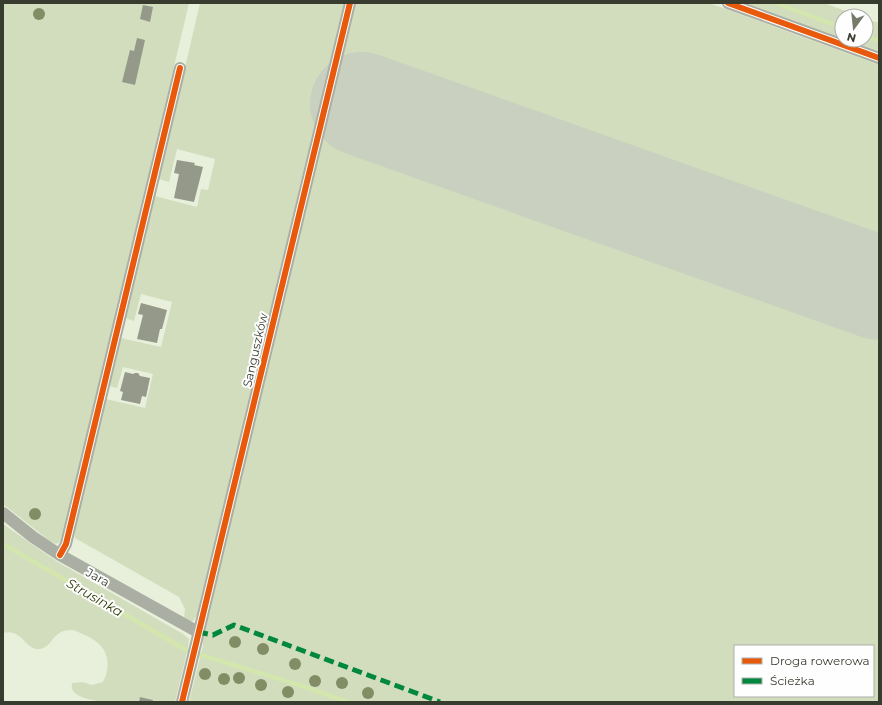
<svg xmlns="http://www.w3.org/2000/svg" width="882" height="705" viewBox="0 0 882 705" font-family="Montserrat,sans-serif">
<style>
.green{fill:#d2ddbd;fill-rule:evenodd}
.lines{fill:none;stroke-linecap:round;stroke-linejoin:round}
.stream{stroke:#d3e6ae;stroke-width:4.5}
.runway{stroke:#cad0bf;stroke-width:104}
.building{fill:#94998a}
.street{stroke:#aaaea3;stroke-width:12}
.quiet{stroke:#00873e;stroke-width:5;stroke-dasharray:10 5;stroke-linecap:butt}
.cycleway-casing{stroke:#fefefe;stroke-width:8}
.cycleway{stroke:#e8590c;stroke-width:6}
.tree{fill:#828c65}
.labels{text-anchor:middle;dominant-baseline:central;stroke-width:4;stroke-linejoin:round;paint-order:stroke}
.street-label{font-size:12px;fill:#373c2e;stroke:#fefefe}
.water-label{font-size:13px;font-style:italic;fill:#2f3c07;stroke:#fefefe}
</style>
<rect width="100%" height="100%" fill="#e8efdb"/>
<path class="green" d="M 3,3 L 189,3 L 63,537 L 60,542 L 56,544 L 50,541 L 3,504 Z
M 200,3 L 344,3 L 197,615 L 193,621 L 189,621 L 184,619 L 185,609 L 179,597 L 75,538 L 74,532 L 106,399 L 145,408 L 153,374 L 123,367 L 117,388 L 109,386 L 121,338 L 161,347 L 172,302 L 141,294 L 134,321 L 125,318 L 155,196 L 197,207 L 201,189 L 208,190 L 215,159 L 177,149 L 169,182 L 159,179 Z
M 356,3 L 709,3 L 879,65 L 879,702 L 189,702 L 203,646 L 203,636 ZM 735,646 L 873,646 L 873,696 L 735,696 Z
M 746,3 L 824,3 L 859,16 L 842,16 L 842,38 Z
M 866,19 L 879,23 L 879,51 L 848,40 L 866,40 Z
M 3,524 L 56,561 L 183,634 L 189,639 L 188,648 L 175,702 L 152,702 L 152,700 L 140,697 L 139,702 C 124,702 67,705 72,683 L 82,682 L 92,685 L 103,682 C 114,660 105,642 82,634 C 79,632 74,630 71,630 C 52,630 53,647 40,649 C 25,651 23,628 3,633 Z"/>
<g class="lines">
<path class="stream" d="M 776,3 L 832,24
M 866,36 L 879,41
M 3,544 L 188,651
M 201,655 L 302,686 L 348,702"/>
<path class="runway" d="M 362,104 L 879,288"/>
</g>
<path class="building" d="M 143,5 L 153,7 L 150,22 L 140,19 Z
M 137,38 L 145,40 L 135,85 L 122,82 L 130,50 L 134,51 Z
M 177,160 L 195,163 L 194,165 L 203,167 L 194,202 L 174,198 L 179,174 L 174,173 Z
M 141,303 L 167,310 L 162,329 L 160,329 L 157,343 L 137,339 L 143,315 L 138,314 Z
M 125,372 L 133,374 L 135,373 L 138,373 L 140,376 L 150,378 L 146,397 L 142,396 L 140,404 L 121,400 L 123,392 L 120,391 Z
M 140,697 L 153,700 L 152,702 L 139,702 Z"/>
<g class="lines">
<path class="street" d="M 728,3 L 879,58
M 3,513 L 33,537 L 60,555 L 198,632
M 60,555 L 66,544 L 180,68
M 182,702 L 350,3"/>
<path class="quiet" d="M 198,632 L 213,635 L 234,625 L 440,702"/>
<defs>
<path id="cycleway" d="M 728,3 L 879,58
M 60,555 L 66,544 L 180,68
M 182,702 L 350,3"/>
</defs>
<use href="#cycleway" class="cycleway-casing"/>
<use href="#cycleway" class="cycleway"/>
</g>
<g class="tree">
<circle cx="39" cy="14" r="6"/>
<circle cx="35" cy="514" r="6"/>
<circle cx="235" cy="642" r="6"/>
<circle cx="263" cy="649" r="6"/>
<circle cx="295" cy="664" r="6"/>
<circle cx="205" cy="674" r="6"/>
<circle cx="239" cy="678" r="6"/>
<circle cx="224" cy="679" r="6"/>
<circle cx="315" cy="681" r="6"/>
<circle cx="342" cy="683" r="6"/>
<circle cx="261" cy="685" r="6"/>
<circle cx="288" cy="692" r="6"/>
<circle cx="368" cy="693" r="6"/>
</g>
<g class="labels">
<g class="street-label">
<text transform="translate(255 350) rotate(-77)">Sanguszków</text>
<text transform="translate(98 577) rotate(29)">Jara</text>
</g>
<g class="water-label">
<text transform="translate(95 597) rotate(30)">Strusinka</text>
</g>
</g>
<rect width="882" height="705" fill="none" stroke="#373c2e" stroke-width="8"/>
<rect x="734" y="645" width="140" height="52" fill="#fefefe" stroke="#aeb0ab"/>
<rect x="742" y="658" width="20" height="6" fill="#e8590c" stroke="#aeb0ab"/>
<text x="770" y="665" font-size="12" fill="#373c2e">Droga rowerowa</text>
<rect x="742" y="678" width="20" height="6" fill="#00873e" stroke="#aeb0ab"/>
<text x="770" y="685" font-size="12" fill="#373c2e">Ścieżka</text>
<g transform="translate(854 28) rotate(195)"><circle r="19" fill="#fefefe" stroke="#aeb0ab"/>
<path d="M0-3L7 15L0 10L-7 15Z" fill="#757b6b"/>
<text y="-6" font-size="11" font-weight="bold" text-anchor="middle" fill="#373c2e">N</text>
</g>
</svg>
